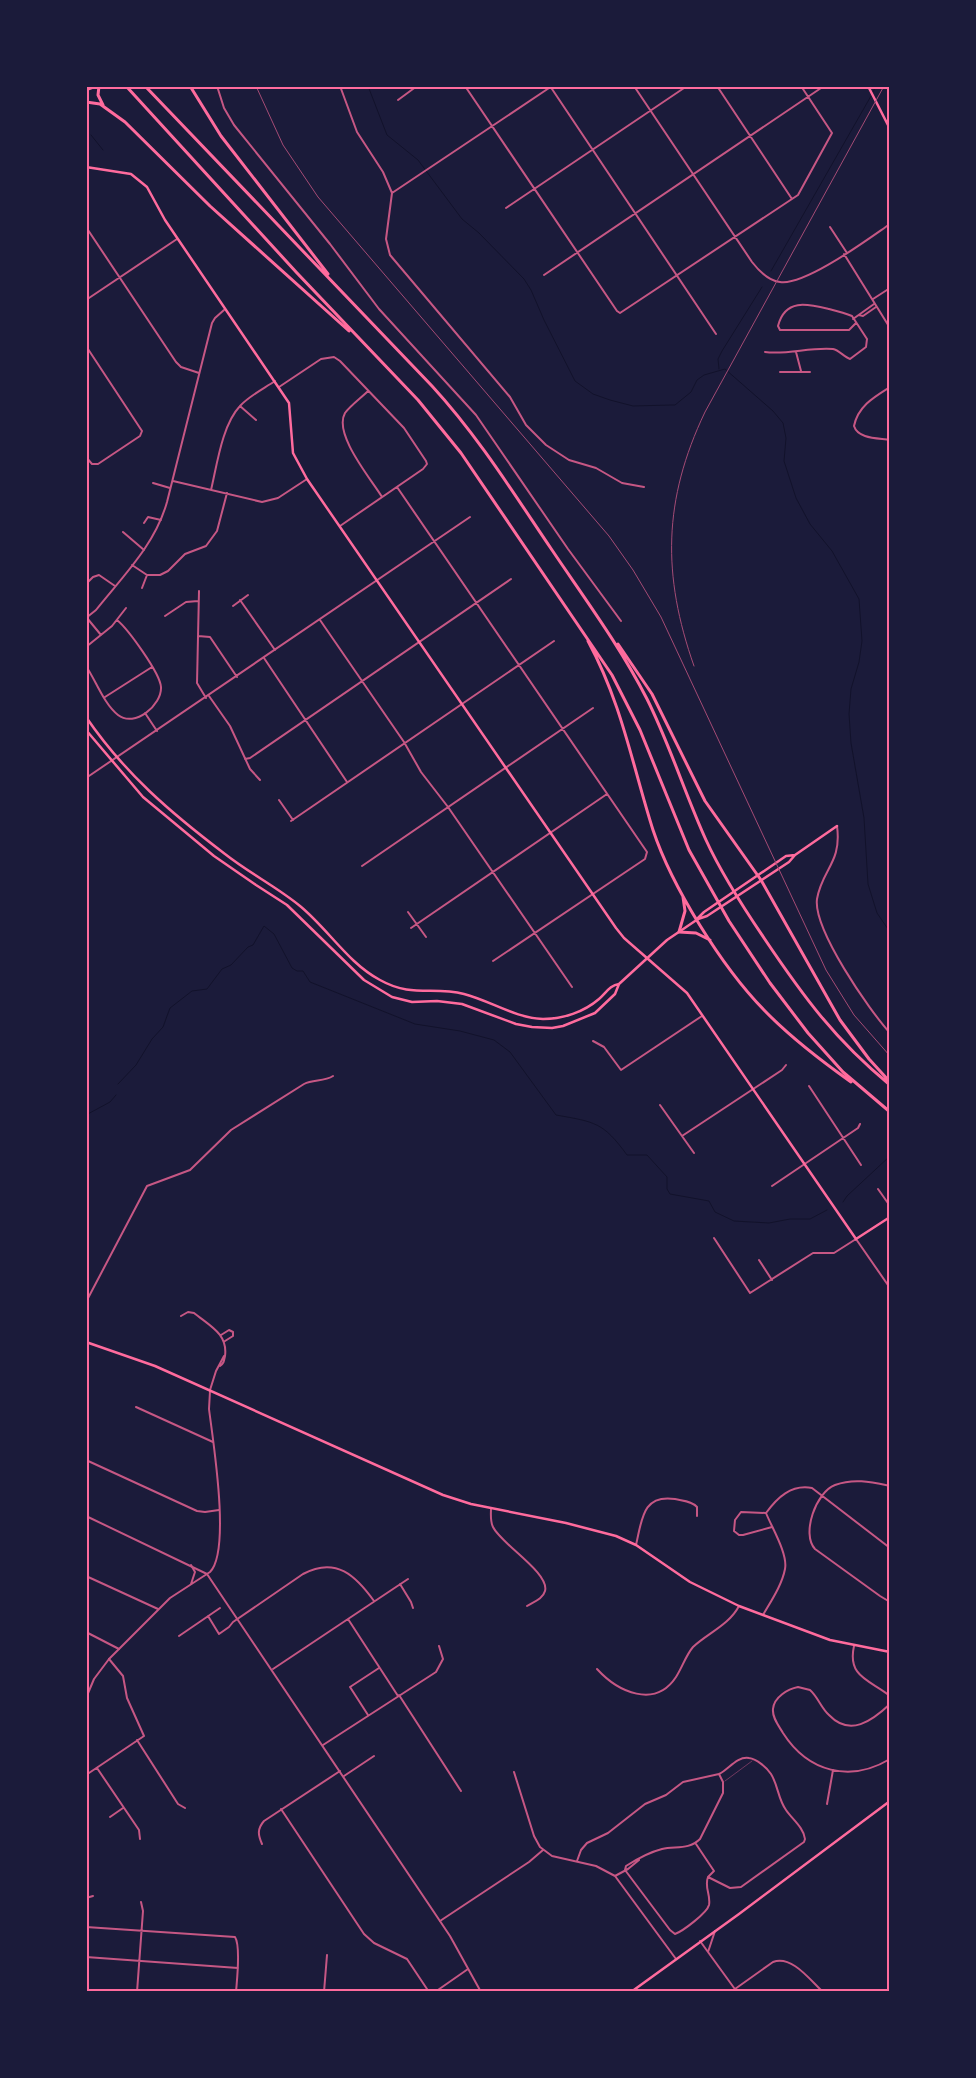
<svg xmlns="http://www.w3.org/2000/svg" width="976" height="2078" viewBox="0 0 976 2078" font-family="'Roboto Condensed',sans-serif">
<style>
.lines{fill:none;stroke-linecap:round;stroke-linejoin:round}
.stream{stroke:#12122b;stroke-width:1}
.service{stroke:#c65784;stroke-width:0.5}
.minor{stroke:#c65784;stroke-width:2}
.tertiary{stroke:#c65784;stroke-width:2}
.secondary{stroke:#ff6b9d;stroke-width:2.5}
.primary{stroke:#ff6b9d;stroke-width:2.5}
.motorway{stroke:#ff6b9d;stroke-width:3}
.rail{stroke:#a44b75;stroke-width:1}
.neatline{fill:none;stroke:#ff6b9d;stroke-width:2}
</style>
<rect width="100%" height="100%" fill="#1b1b3a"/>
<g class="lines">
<path class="stream" d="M 368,86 L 387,135 L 418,160 L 462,219 L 479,233 L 524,279 L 531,290 L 544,320 L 575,381 L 593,394 L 610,400 L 633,406 L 671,405 L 675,405 L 691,392 L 697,380 L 704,375 L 725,369 L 773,411 L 783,423 L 786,438 L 784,461 L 796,498 L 810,524 L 832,551 L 859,599 L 862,641 L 859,662 L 851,689 L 849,714 L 851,743 L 864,818 L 868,884 L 877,913 L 890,932
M 873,92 L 876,86
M 91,135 L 103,150
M 771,271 L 871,96
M 719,369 L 718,359 L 722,351 L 762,287
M 118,1084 L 136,1065 L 152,1039 L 163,1027 L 170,1008 L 192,991 L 207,989 L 222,969 L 231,965 L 248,947 L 253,945 L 264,926 L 274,934 L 292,968 L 297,971 L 303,971 L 310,982 L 415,1024 L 460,1031 L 494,1040 L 510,1052 L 556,1115 C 595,1122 603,1122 627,1155 L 647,1155 L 667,1177 L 667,1189 L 670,1194 L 709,1201 L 715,1212 L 734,1221 L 769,1223 L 790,1219 L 810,1219 L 827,1210
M 86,1115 L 110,1102 L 116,1095
M 843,1202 L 847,1196 L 890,1156"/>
<path class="service" d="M 725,1781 L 752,1761"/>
<path class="minor" d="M 217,86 L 224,108 L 234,125 L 330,244 L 379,309 L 476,415 L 568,549 L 621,621
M 340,86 L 357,132 L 383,172 L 392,193 L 386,239 L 390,255 L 510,397 L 526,425 L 546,445 L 569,460 L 596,468 L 622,483 L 644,487
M 465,86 L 617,311 L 620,313 L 798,195 L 832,133 L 801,86
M 550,86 L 716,334
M 634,86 L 752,262 C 759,271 768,281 780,282 C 805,286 868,239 890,224
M 717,86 L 792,199
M 398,100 L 417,86
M 392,193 L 552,86
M 506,208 L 687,86
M 86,227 L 176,362 L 181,367 L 199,373
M 830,227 L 847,253
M 844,254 L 890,328
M 544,275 L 824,86
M 873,299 L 890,288
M 86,300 L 177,239
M 859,315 L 863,316 L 876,307
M 853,319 L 874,304
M 86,346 L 142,431 L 140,436 L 98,464 L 92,464 L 86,457
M 765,352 C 787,355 810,347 833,349 C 839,350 844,357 850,359 L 866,347 L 867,339 L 852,316 C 845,313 837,311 829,309 C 808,304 785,298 778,326 L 780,330 L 849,330 L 856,323
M 796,352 L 801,371
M 780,372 L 810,372
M 279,387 L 321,359 L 334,357 L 340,361 L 404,428 L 426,461 L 427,464 L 423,469 L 340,526
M 890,387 C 874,397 858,406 854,426 C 858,439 878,438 890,440
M 368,391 C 361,398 351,405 345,413 C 333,434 371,479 382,497
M 240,406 L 256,420
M 173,481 L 262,502 L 278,498 L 307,479
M 153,483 L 170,488
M 397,487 L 647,852 L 645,859 L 493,961
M 211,490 C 217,465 222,425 240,406 C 249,396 263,389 275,381
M 144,523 L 148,517 L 161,520
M 123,532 L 144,550
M 132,565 L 147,575 L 160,575 L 168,571 L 185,554 L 206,546 L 217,531 L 227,493
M 86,584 L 93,577 L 99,575 L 115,586
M 142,588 L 147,575
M 199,591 L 197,683 L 206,698
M 240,600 L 275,650
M 233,606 L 248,595
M 165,616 L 186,602 L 198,601
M 86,618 L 96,610 C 123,576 155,545 167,502 L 212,323 L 215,318 L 224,310
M 87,618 L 101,635
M 320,620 L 404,742 L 421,772 L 448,807 L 572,987
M 198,636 L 210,637 L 237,677
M 86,647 L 112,626 L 126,608
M 264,658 L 347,782
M 86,666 C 96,681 104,704 118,715 C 135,728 162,705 161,687 C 160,673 128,629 117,620
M 209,696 L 230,726 L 250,769 L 260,780
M 105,697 L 152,667
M 145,713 L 157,731
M 245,759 L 250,758 L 511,579
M 86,778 L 470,517
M 279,800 L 293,820
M 291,821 L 554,641
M 362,866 L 593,708
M 408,912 L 426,937
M 411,928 L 607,794
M 593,1041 L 604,1047 L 621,1070 L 702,1016
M 809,1086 L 861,1165
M 660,1105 L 694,1153
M 682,1136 L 782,1070 L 786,1065
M 772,1186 L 858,1128 L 860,1124
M 878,1189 L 890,1206
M 714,1238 L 750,1293 L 813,1253 L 834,1253 L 856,1239 L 890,1288
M 759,1260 L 772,1280
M 86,1302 L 147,1186 L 190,1170 L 231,1130 L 304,1084 C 313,1079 324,1082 333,1076
M 181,1316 L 188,1312 L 194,1313 C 210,1326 228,1334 225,1356 C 224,1361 224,1363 220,1366
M 221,1335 L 229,1330 L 233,1332 L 233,1336 L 225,1341
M 210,1390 L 216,1371 L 224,1356
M 136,1407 L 213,1442
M 86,1460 L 197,1511 L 205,1512 L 219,1510
M 890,1486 C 871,1482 854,1478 835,1485 C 816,1492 801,1534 815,1549 L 880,1596 L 890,1602
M 491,1508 C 491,1515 490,1521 493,1527 C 501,1544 550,1573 545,1591 C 543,1599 533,1602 527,1606
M 766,1513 C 777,1498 791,1484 812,1488 L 890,1548
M 766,1513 L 741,1512 L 735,1520 L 734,1531 L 739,1535 L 743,1535 L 772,1527
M 86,1516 L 207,1574
M 636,1545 C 642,1520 642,1494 675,1499 C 683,1501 692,1501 697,1507 L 697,1516
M 86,1576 L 158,1609
M 400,1584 L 411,1602 L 413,1608
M 763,1615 C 771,1601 782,1585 785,1569 C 788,1554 772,1528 766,1513
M 208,1616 L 219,1634 L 229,1627 L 233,1622 L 303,1574 C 336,1556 356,1576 374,1601
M 348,1619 L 398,1696
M 86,1632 L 119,1649
M 179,1636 L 220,1608
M 854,1646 C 847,1677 870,1680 890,1696
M 273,1669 L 408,1579
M 597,1669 C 618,1692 655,1709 676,1677 C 682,1668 686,1655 693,1647 C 708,1633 729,1625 739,1606
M 399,1695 L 461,1791
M 890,1704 C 872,1721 850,1737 829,1715 C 821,1708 818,1697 810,1690 L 798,1687 C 788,1689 774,1697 773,1709 C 772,1718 779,1726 783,1733 C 808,1772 850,1783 890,1759
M 368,1715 L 350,1687 L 379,1668
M 137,1740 L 178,1804 L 185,1808
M 323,1745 L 436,1672 L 443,1659 L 439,1646
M 97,1768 L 139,1830 L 140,1839
M 514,1772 L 534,1836 L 540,1847 L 552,1856 L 596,1866 L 615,1876 L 676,1959
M 86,1775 L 144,1736 L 127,1698 L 123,1676 L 109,1659
M 344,1776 L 374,1756
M 827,1804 L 833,1770
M 281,1809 L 364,1934 L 374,1943 L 407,1959 L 429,1992
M 110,1817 L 123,1808
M 262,1844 C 258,1835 257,1829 264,1821 L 340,1771
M 696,1844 L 714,1871 L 708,1877
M 577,1861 L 581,1850 L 587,1843 L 608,1833 L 645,1804 L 666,1795 L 683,1782 L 719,1774 L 723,1782 L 723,1793 L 700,1839 C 689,1850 676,1846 662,1849 C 650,1852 637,1859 626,1866 L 625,1870
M 625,1870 L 670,1930 L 675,1934 C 683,1931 707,1913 709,1905 C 711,1895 704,1887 708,1877 L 730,1888 L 741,1887 L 804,1842 L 805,1839 C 804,1828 792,1819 786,1810 C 778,1799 778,1785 771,1774 C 767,1768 757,1759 749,1758 C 737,1756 729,1769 719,1774
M 615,1876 L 628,1869 L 639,1860
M 86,1898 L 93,1896
M 440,1921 L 529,1862 L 543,1850
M 86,1927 L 235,1937 C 241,1946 237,1979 236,1992
M 86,1957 L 238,1968
M 137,1992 L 143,1911 L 141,1902
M 324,1992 L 327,1955
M 435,1992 L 468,1969"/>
<path class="tertiary" d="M 837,826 C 842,863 822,869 817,899 C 813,929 869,1010 890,1033
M 207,1574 L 450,1936 L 481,1992
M 191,1584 L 195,1572 L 191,1565
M 86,1698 L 94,1679 L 109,1659 L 170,1598 L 210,1572 C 231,1551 213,1441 209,1409 L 210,1391
M 700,1941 L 737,1992
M 708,1952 L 715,1931
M 735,1989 L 773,1962 C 792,1955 810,1980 823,1992"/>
<path class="secondary" d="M 868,86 L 890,129
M 86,167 L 131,174 L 147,187 L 165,220 L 289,403 L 293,453 L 307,479 L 616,928 L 624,938 L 687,993 L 856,1239 L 890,1217
M 86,717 C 125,774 171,813 225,854 C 249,873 277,887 300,906 C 328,929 348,963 380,980 C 412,998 433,986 464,994 C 491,1001 515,1018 543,1019 C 563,1019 584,1012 599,999 C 606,993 610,985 619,984
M 86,730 L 143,797 L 214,856 L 256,885 L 287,905 L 364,980 L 392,997 L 412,1002 L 437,1001 L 462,1004 L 516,1024 L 532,1027 L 552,1028 L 563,1026 L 595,1013 L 615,994 L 619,984 L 667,940 L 698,919 L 707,916 L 789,862 L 795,855 L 837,826
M 698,918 L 704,912 L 786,856 L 795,855
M 86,1342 L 155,1366 L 443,1495 L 471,1504 L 566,1523 L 616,1536 L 636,1545 L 690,1582 L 739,1606 L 830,1640 L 890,1652
M 631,1992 L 739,1914 L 890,1801"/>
<path class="primary" d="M 86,90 L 97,86"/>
<path class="motorway" d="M 99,86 L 98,95 L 103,105
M 126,86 L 297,273 L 418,400 L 461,453 L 612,675 L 640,730 L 689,850 L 729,921 L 770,983 L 808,1033 L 843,1072 L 890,1112
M 145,86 L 432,386 C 478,436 514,494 552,550 C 585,599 620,646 647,699 C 670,745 685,794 706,840 C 722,875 743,907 764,938 C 803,996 835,1040 890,1085
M 190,86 L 221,136 L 328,274
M 86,102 L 100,104 L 125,122 L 210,206 L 349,331
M 588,641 C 622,704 632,764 653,830 C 672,887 722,967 764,1010 C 790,1037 820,1060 851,1082
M 618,644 L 652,694 L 705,801 L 761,880 L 840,1020 L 869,1059 L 890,1082
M 683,897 L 685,911 L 679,932 L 696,933 L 710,940"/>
<path class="rail" d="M 256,86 L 283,145 L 318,197 L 609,536 L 633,570 L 661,617 L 826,970 L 854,1015 L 890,1056
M 694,666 C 662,575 663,500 705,412 L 884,86"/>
</g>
<rect width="976" height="2078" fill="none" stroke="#1b1b3a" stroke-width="175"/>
<rect x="88" y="88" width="800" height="1902" class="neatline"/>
</svg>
